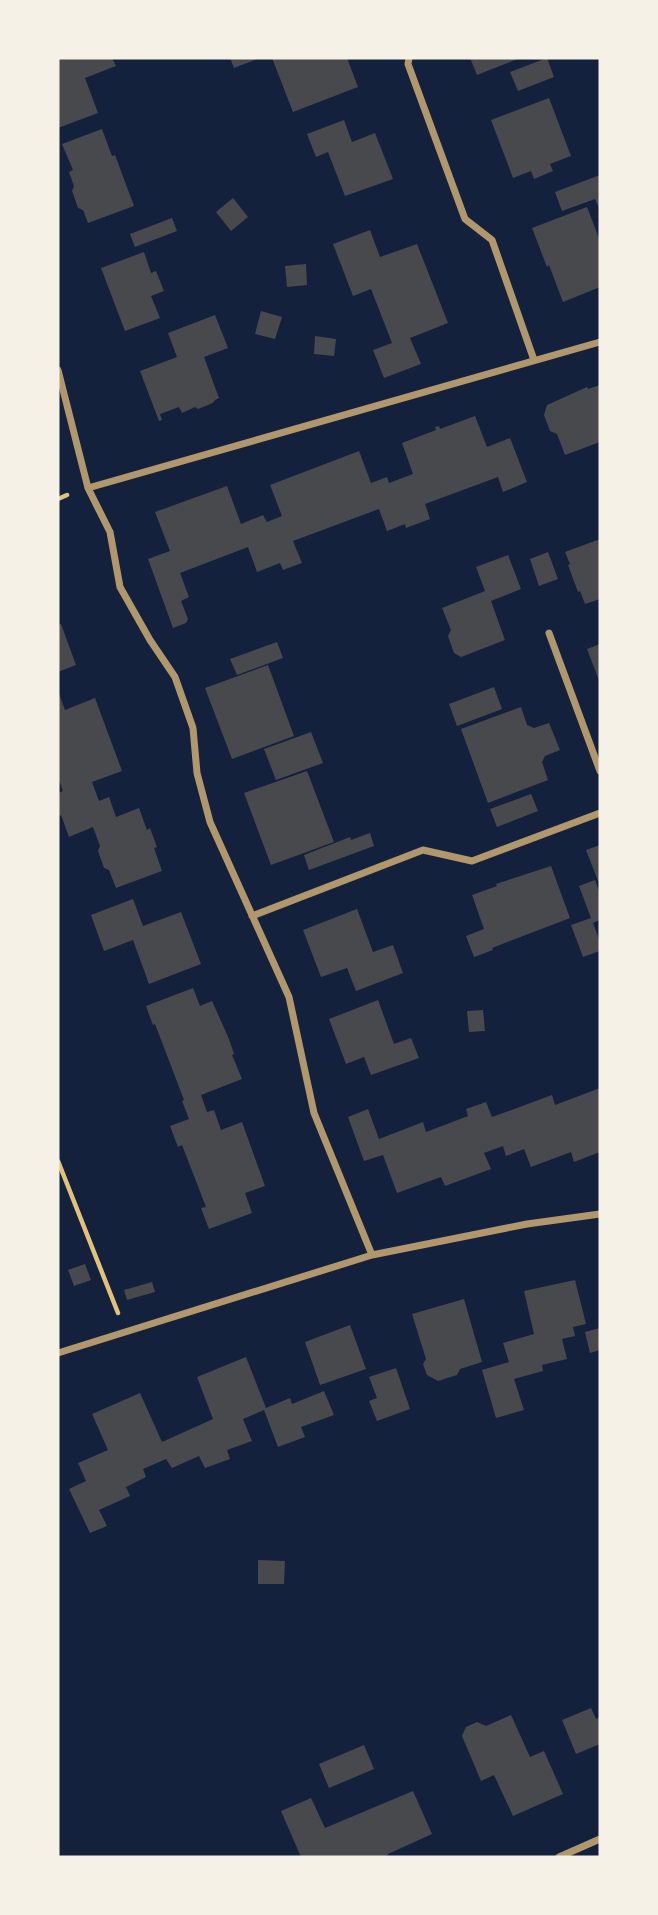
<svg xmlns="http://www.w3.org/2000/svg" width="658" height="1915" viewBox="0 0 658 1915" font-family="Montserrat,sans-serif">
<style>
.building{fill:#48494c}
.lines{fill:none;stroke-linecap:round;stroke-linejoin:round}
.path{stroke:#e5c07b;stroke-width:4.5}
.minor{stroke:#b1986c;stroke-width:7}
</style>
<rect width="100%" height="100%" fill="#14213d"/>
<path class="building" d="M 58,58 L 112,58 L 116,66 L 85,78 L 98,113 L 58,128 Z
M 230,58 L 260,58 L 234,68 Z
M 272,58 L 347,58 L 358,87 L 293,112 Z
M 470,58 L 520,58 L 477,75 Z
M 547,58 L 554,77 L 518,91 L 510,72 Z
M 549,98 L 571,156 L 550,164 L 553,171 L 534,179 L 531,171 L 513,178 L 491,120 Z
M 344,120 L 352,142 L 375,133 L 393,179 L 345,196 L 328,152 L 316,157 L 307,134 Z
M 102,129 L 112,156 L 115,155 L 134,206 L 88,223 L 83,210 L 78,208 L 72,191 L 74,186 L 69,172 L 73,170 L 62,144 Z
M 600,175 L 600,210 L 595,199 L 562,211 L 555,192 Z
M 233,198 L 248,217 L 231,231 L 216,212 Z
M 587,207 L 600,241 L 600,287 L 563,302 L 549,265 L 547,267 L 532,228 Z
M 172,218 L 177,231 L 135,247 L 130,234 Z
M 370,230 L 380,257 L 417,244 L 448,323 L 410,338 L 421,364 L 384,378 L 373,350 L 392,343 L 371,289 L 353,296 L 333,244 Z
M 144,252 L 151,273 L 156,271 L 164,291 L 151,296 L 160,318 L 125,331 L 101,268 Z
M 306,264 L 307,285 L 287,287 L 285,266 Z
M 261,311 L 282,317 L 275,339 L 255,334 Z
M 215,315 L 228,348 L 204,357 L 219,398 L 215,400 L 213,403 L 198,409 L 195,407 L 182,413 L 179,407 L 160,414 L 162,420 L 159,421 L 140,371 L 177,357 L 168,333 Z
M 315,336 L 336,339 L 334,356 L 314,354 Z
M 600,385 L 600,442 L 565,455 L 557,434 L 550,431 L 544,415 L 547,405 L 587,387 L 588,389 Z
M 475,416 L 487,447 L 510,438 L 527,482 L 503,492 L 498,477 L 425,504 L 430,519 L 406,528 L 405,524 L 387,531 L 379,509 L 293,541 L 302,563 L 283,570 L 280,563 L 257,572 L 248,547 L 180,573 L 189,597 L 181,601 L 188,619 L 186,623 L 173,628 L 148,559 L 170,551 L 155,512 L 227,486 L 241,524 L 263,515 L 267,522 L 282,516 L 270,485 L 359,451 L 371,483 L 387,477 L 389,483 L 413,474 L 402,443 L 436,430 L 435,427 L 439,426 L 440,429 Z
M 600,539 L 600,599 L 585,604 L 580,591 L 578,592 L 568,565 L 570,564 L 565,552 Z
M 548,552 L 558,579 L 539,586 L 530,559 Z
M 508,555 L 521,589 L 491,601 L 505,640 L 461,657 L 454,653 L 448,636 L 451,630 L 442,608 L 485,591 L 476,567 Z
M 61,624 L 76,665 L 58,672 L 58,625 Z
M 277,642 L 283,658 L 237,675 L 230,659 Z
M 600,644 L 600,683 L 587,649 Z
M 268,665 L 294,736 L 232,759 L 205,688 Z
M 494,687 L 502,709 L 457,726 L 449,704 Z
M 58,691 L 65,710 L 95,698 L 122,771 L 92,782 L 99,801 L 109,797 L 116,817 L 139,808 L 147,830 L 150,828 L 157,847 L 154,848 L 162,871 L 116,888 L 109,870 L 104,868 L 98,851 L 100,846 L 93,827 L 69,837 L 61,815 L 58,817 L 58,793 L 63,791 L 58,778 Z
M 521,707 L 527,725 L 534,728 L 549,723 L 560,750 L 545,756 L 542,762 L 548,780 L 488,803 L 461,729 Z
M 311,732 L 323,763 L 276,780 L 264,749 Z
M 307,771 L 334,842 L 271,865 L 244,793 Z
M 531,794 L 538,811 L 497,827 L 490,809 Z
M 370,833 L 374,846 L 309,870 L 304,855 L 350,837 L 351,840 Z
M 600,845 L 600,886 L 586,850 Z
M 551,866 L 570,918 L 492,948 L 493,950 L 474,957 L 466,936 L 484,929 L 472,895 L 497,886 L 496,884 Z
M 595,880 L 600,894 L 600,920 L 593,923 L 600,942 L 600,951 L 583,957 L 571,925 L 591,918 L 579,886 Z
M 133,899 L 143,926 L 181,912 L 201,964 L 149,984 L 133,940 L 104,951 L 91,915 Z
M 357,909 L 373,952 L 393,945 L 403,973 L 356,991 L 347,968 L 321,977 L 303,930 Z
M 193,988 L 200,1006 L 212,1001 L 229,1039 L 234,1054 L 232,1055 L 242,1079 L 201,1095 L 207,1112 L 214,1110 L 221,1130 L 242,1122 L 265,1186 L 245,1193 L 252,1213 L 209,1229 L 201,1208 L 206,1207 L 182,1145 L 178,1147 L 170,1126 L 189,1119 L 182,1101 L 184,1100 L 155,1024 L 153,1025 L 146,1006 Z
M 378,1000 L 394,1044 L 411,1038 L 419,1058 L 371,1075 L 364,1057 L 346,1064 L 329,1019 Z
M 483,1010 L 485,1031 L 469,1032 L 467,1011 Z
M 600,1088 L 600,1152 L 574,1162 L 571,1152 L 531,1167 L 524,1149 L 506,1156 L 503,1146 L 484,1153 L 491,1169 L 445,1186 L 441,1177 L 397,1193 L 383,1155 L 364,1161 L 348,1117 L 368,1109 L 379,1139 L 423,1122 L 426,1132 L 468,1116 L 466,1109 L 486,1102 L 492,1117 L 552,1095 L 555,1105 Z
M 85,1264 L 91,1280 L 74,1286 L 68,1270 Z
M 575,1280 L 586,1324 L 573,1327 L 575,1336 L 562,1339 L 567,1359 L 542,1365 L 543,1371 L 514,1379 L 524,1410 L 496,1418 L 482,1370 L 509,1362 L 503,1343 L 534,1334 L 524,1291 Z
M 152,1282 L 155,1292 L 127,1300 L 124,1290 Z
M 464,1299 L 482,1362 L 460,1369 L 457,1375 L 438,1381 L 427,1375 L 423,1364 L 426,1359 L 412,1314 Z
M 350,1325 L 366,1369 L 320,1385 L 305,1342 Z
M 600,1328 L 600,1350 L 590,1353 L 585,1332 Z
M 246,1357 L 266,1408 L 290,1398 L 292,1404 L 324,1391 L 334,1415 L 301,1427 L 305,1437 L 278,1447 L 264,1410 L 243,1419 L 252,1441 L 227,1450 L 230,1459 L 205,1468 L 199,1456 L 172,1468 L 166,1459 L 143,1469 L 146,1477 L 126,1487 L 130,1496 L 99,1510 L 107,1526 L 90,1533 L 69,1489 L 86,1481 L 78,1463 L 108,1450 L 92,1414 L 140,1393 L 162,1442 L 213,1419 L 197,1377 Z
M 396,1368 L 410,1409 L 377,1421 L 369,1401 L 377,1398 L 369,1377 Z
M 258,1560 L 285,1561 L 284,1584 L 258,1584 Z
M 591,1708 L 596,1719 L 600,1717 L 600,1744 L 576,1754 L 562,1720 Z
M 511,1715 L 530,1757 L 544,1751 L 563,1794 L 513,1816 L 494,1775 L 481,1781 L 462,1736 L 466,1727 L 477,1722 L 486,1726 Z
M 364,1745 L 374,1769 L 329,1788 L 319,1764 Z
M 413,1791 L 432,1834 L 388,1854 L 388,1855 L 384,1857 L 301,1857 L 281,1811 L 311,1798 L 325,1828 Z"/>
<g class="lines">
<path class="path" d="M 58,499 L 67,495
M 58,1161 L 118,1313"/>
<path class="minor" d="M 409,58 L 408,64 L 465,219 L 492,240 L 534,360
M 58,370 L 88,488 L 110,532 L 120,587 L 150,640 L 175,677 L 193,728 L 197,773 L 210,822 L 289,997 L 314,1113 L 372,1255
M 88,488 L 600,342
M 549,633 L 600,771
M 252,916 L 423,850 L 472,861 L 600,813
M 58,1353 L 372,1255 L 527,1224 L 600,1214
M 559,1857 L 600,1839"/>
</g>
<rect width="658" height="1915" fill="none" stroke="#f6f1e7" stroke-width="119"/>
</svg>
